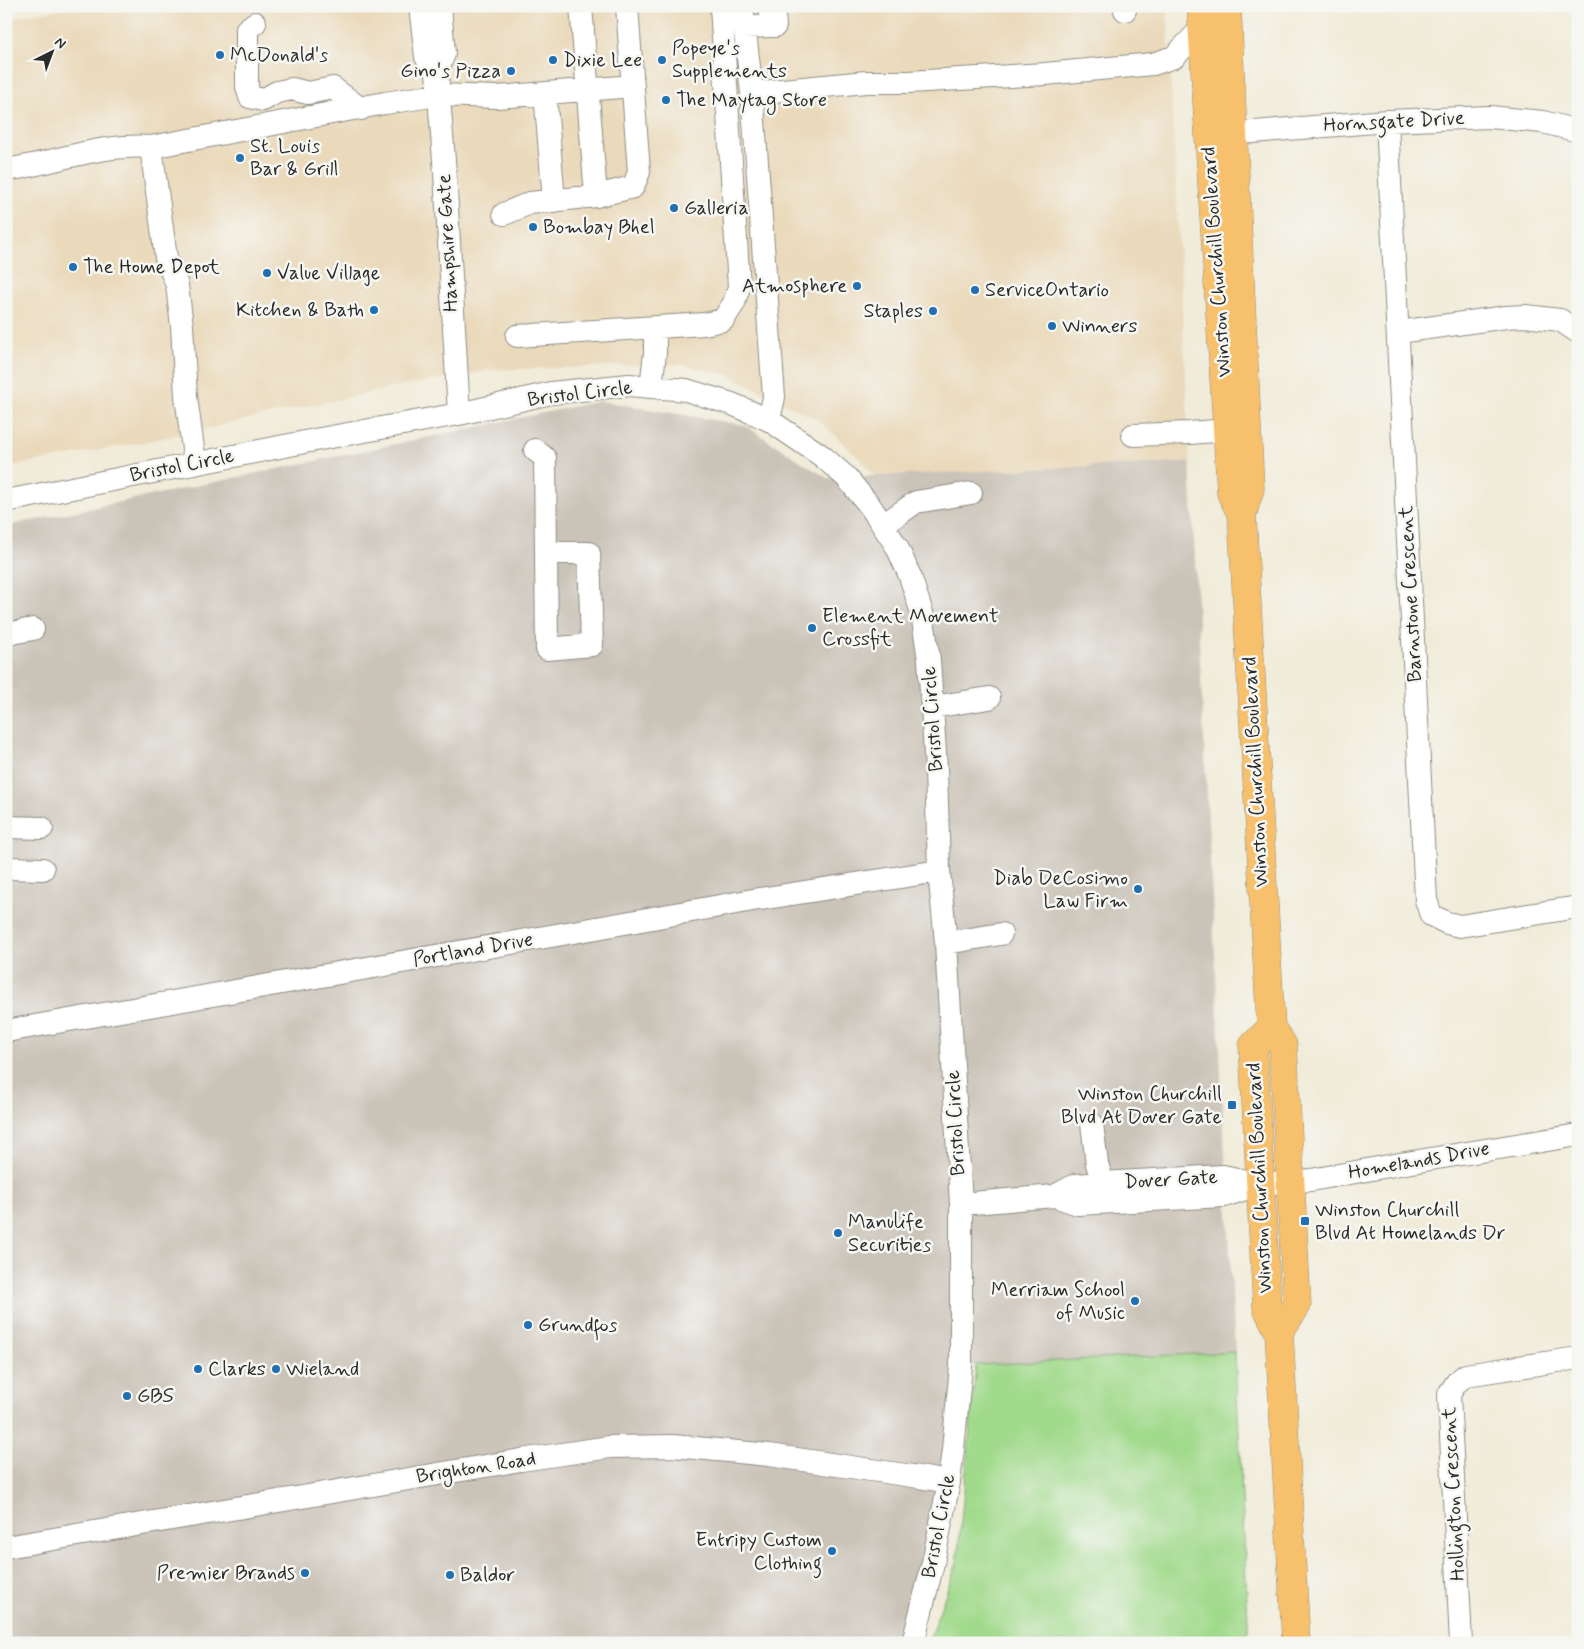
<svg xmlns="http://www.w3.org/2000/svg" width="1584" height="1649" viewBox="0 0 1584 1649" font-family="Mynerve,sans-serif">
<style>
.built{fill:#ead9ba}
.industrial{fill:#cac3b8}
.green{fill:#a1da8c;stroke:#66825c}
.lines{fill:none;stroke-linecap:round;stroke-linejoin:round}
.minor-casing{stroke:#8e8c82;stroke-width:24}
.major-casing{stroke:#8e8c82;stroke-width:29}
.minor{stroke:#fff;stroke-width:22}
.major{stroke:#f7c06c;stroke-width:28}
.poi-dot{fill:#1f6fb2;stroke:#f6f6f2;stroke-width:2}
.labels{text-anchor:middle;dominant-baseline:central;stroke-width:5;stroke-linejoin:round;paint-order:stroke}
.poi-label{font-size:20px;fill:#2b2b2b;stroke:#f6f6f2;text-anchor:start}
.street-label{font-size:20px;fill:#2b2b2b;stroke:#f6f6f2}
</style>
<rect width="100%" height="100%" fill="#f6f6f2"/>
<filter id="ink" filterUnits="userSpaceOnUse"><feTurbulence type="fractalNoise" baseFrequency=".02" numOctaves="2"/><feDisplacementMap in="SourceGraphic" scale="10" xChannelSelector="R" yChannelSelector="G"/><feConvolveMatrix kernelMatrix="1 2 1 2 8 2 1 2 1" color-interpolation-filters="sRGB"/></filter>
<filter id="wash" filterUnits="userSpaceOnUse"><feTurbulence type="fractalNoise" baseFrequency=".0096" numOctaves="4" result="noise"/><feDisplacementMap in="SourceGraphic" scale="20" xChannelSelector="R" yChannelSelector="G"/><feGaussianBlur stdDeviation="1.12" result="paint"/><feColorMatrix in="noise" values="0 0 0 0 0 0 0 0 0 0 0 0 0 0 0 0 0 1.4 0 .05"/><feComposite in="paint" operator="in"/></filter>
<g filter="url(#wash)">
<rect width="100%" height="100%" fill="#f1ecd9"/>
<path class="built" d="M 77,6 L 1167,6 L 1190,462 L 876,478 L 856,455 L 818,420 L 729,375 L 679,364 L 492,370 L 401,386 L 154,440 L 6,467 L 6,19 Z"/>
<path class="industrial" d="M 600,401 L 744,425 L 827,478 L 1190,462 L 1235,1352 L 961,1366 L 913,1643 L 6,1643 L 6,526 Z"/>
<path class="green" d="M 1235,1352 L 1249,1643 L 928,1643 L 957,1563 L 976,1365 Z"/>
</g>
<g filter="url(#ink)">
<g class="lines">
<defs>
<path id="minor" d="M 420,6 L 426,57 L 437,72
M 440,6 L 444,54 L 437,72 L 445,173 L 459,414
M 581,6 L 596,196
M 742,6 L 752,93 L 774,397 L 769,420
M 1125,10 L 1125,6
M 255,23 L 247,29 L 247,87 L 250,97 L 263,100 L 277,92 L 292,89 L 308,93 L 333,88 L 361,109
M 743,27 L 775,26 L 774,15 L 770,12 L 770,6
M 545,93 L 554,201
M 752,93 L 866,82 L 909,82 L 1045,74 L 1153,64 L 1174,57 L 1202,28
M 1387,121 L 1426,900 L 1431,915 L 1447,923 L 1460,926 L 1578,907
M 1216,135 L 1387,121 L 1490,117 L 1543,122 L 1578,131
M 6,170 C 54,163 102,143 151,147
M 504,214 L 530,203 L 596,196 L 633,187 L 639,172 L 627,6
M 1399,332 L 1506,317 L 1525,316 L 1560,320 L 1578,332
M 517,336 L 704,324 L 723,320 L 734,303 L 739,287 L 721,6
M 651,387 L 655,353 L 655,327
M 1133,435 L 1190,433 L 1227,430
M 535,450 L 545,458 L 547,649 L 592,645 L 589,553 L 546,553
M 195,464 L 186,396 L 182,326 L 177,285 L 166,258 L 151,147 L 385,103 L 438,95 L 497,97 L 633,86
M 6,501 L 320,439 L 459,414 L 551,393 L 629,385 L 686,390 L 732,404 L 769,420 L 822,456 L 846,477 L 870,506 L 897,547 L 910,576 L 922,613 L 929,660 L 936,769 L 939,871 L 946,943 L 961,1204 L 961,1366 L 953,1449 L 949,1482 L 933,1563 L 913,1643
M 883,525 L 916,502 L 971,493
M 6,634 L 33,629
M 933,707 L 989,698
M 6,827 L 42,828
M 6,868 L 43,869
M 946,943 L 1001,934
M 6,1031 L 608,926 L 753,900 L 939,871
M 1092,1124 L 1097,1164 L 1103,1183
M 1055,1196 L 1078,1204 L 1224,1196 L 1260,1184 L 1311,1180 L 1400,1164 L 1578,1135
M 961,1204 L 1055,1196 L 1075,1185 L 1103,1183 L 1223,1176 L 1259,1184
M 6,1547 L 521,1460 L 610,1447 L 672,1446 L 718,1450 L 769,1455 L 919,1477 L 949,1482
M 1461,1643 L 1449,1394 L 1457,1382 L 1466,1375 L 1578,1358"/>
<path id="major" d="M 1201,6 L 1231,493 L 1242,515
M 1227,6 L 1250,489 L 1242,515 L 1271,1028 L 1283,1045 L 1297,1305 L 1279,1332
M 1271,1028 L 1253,1046 L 1267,1308 L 1279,1332 L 1296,1643"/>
</defs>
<use href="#minor" class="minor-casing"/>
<use href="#major" class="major-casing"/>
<use href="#minor" class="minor"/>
<use href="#major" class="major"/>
</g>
</g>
<g class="poi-dot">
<circle cx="220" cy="55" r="5"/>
<circle cx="553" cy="60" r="5"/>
<circle cx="662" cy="60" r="5"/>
<circle cx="511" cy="71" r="5"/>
<circle cx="666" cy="100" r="5"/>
<circle cx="240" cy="158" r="5"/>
<circle cx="674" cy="208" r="5"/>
<circle cx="533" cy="227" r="5"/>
<circle cx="73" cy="267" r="5"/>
<circle cx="267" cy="273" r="5"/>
<circle cx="857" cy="286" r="5"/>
<circle cx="975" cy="290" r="5"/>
<circle cx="374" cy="310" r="5"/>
<circle cx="933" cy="311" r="5"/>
<circle cx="1052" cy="326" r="5"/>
<circle cx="812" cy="628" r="5"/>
<circle cx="1138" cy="889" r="5"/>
<rect x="1227" y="1100" width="10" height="10" rx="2.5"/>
<rect x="1300" y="1216" width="10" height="10" rx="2.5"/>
<circle cx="838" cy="1233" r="5"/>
<circle cx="1135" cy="1301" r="5"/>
<circle cx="528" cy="1325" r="5"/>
<circle cx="198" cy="1369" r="5"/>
<circle cx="276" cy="1369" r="5"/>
<circle cx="127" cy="1396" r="5"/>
<circle cx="832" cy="1551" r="5"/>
<circle cx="305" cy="1573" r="5"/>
<circle cx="450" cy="1575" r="5"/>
</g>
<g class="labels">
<g class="poi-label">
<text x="672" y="48">Popeye's<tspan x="672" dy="23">Supplements</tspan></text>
<text x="230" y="55">McDonald's</text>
<text x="563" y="60">Dixie Lee</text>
<text x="501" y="71" text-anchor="end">Gino's Pizza</text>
<text x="676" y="100">The Maytag Store</text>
<text x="250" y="146">St. Louis<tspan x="250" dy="23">Bar &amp; Grill</tspan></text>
<text x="684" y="208">Galleria</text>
<text x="543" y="227">Bombay Bhel</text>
<text x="83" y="267">The Home Depot</text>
<text x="277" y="273">Value Village</text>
<text x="847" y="286" text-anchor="end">Atmosphere</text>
<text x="985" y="290">ServiceOntario</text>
<text x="364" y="310" text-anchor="end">Kitchen &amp; Bath</text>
<text x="923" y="311" text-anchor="end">Staples</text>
<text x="1062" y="326">Winners</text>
<text x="822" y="616">Element Movement<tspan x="822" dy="23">Crossfit</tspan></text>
<text x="1128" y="878" text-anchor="end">Diab DeCosimo<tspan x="1128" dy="23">Law Firm</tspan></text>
<text x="1222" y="1094" text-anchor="end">Winston Churchill<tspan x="1222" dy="23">Blvd At Dover Gate</tspan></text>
<text x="1315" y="1210">Winston Churchill<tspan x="1315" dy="23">Blvd At Homelands Dr</tspan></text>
<text x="848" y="1222">Manulife<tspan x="848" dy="23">Securities</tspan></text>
<text x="1125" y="1290" text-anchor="end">Merriam School<tspan x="1125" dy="23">of Music</tspan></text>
<text x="538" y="1325">Grundfos</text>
<text x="208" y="1369">Clarks</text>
<text x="286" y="1369">Wieland</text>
<text x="137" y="1396">GBS</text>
<text x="822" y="1540" text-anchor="end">Entripy Custom<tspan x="822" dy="23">Clothing</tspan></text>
<text x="295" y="1573" text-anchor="end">Premier Brands</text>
<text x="460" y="1575">Baldor</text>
</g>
<g class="street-label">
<text transform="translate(1394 122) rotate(-3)">Hornsgate Drive</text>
<text transform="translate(448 243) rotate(-93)">Hampshire Gate</text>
<text transform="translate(1217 262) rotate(-94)">Winston Churchill Boulevard</text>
<text transform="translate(580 394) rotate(-7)">Bristol Circle</text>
<text transform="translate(182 466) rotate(-11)">Bristol Circle</text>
<text transform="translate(1411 594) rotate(-93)">Barnstone Crescent</text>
<text transform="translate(933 719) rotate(-94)">Bristol Circle</text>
<text transform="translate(1256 772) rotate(-93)">Winston Churchill Boulevard</text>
<text transform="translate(473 950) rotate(-10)">Portland Drive</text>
<text transform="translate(956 1123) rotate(-93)">Bristol Circle</text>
<text transform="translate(1419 1161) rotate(-10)">Homelands Drive</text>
<text transform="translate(1260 1178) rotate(-93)">Winston Churchill Boulevard</text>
<text transform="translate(1171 1180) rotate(-3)">Dover Gate</text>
<text transform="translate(476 1468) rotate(-9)">Brighton Road</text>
<text transform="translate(1454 1494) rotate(-93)">Hollington Crescent</text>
<text transform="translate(939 1526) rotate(-79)">Bristol Circle</text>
</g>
</g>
<rect width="1584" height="1649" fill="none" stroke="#f6f6f2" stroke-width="25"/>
<g transform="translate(52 52) rotate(42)" stroke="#f6f6f2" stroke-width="4" paint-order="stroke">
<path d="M0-4L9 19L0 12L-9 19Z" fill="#2b2b2b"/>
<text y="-8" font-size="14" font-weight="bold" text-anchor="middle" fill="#2b2b2b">N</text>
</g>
</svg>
